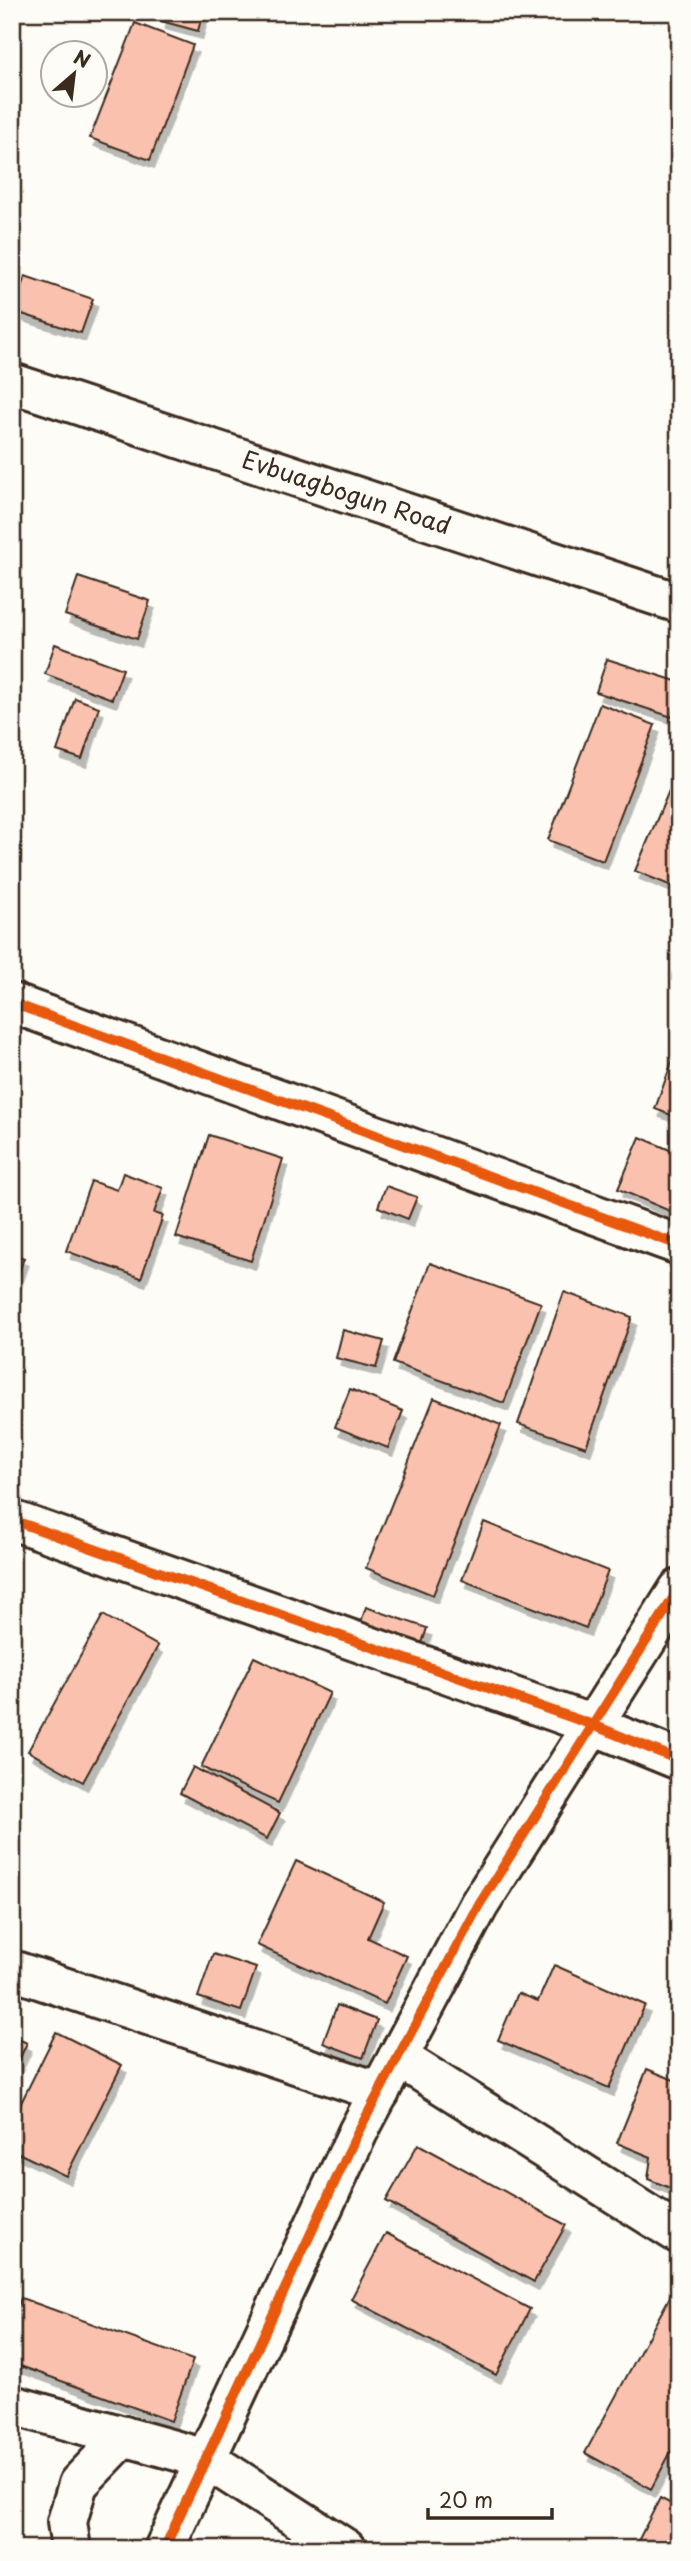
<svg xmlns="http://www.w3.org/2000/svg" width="691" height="2561" font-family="'Playpen Sans',sans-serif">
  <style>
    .building { fill: #fac2ae; stroke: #3b2a1e; stroke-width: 2; filter: url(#shadow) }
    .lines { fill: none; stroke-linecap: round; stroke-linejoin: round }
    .minor-casing { stroke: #3b2a1e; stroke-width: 44 }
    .minor { stroke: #fdfcf7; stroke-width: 38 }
    .cycleway-casing { stroke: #fdfcf7; stroke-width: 15 }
    .cycleway { stroke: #e8590c; stroke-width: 10 }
    .labels { text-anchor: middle; stroke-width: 5; stroke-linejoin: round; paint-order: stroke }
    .street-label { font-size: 24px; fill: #3b2a1e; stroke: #fdfcf7 }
  </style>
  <defs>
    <filter id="shadow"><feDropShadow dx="4.5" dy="8" stdDeviation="0" flood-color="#0004"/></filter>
  </defs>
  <rect width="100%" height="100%" fill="#fdfcf7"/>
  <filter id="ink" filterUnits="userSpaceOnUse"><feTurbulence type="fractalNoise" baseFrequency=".0143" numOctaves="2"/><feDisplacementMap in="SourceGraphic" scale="14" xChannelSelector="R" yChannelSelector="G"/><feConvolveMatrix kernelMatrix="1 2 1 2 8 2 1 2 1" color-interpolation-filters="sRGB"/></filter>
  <g filter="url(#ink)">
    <g class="building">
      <path d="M163,12H203L198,31L161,21Z"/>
      <path d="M135,23L193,45L150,160L90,138Z"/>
      <path d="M25,276L93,299L81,333L13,311Z"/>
      <path d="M78,577L150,601L137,639L65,615Z"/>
      <path d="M55,644L123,669L112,699L45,674Z"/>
      <path d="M607,659L679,682V696L672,717L596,692Z"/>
      <path d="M75,698L99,707L82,759L57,751Z"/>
      <path d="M600,704L655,725L603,861L548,840Z"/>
      <path d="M679,767V889L635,871Z"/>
      <path d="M679,1042V1118L655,1109Z"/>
      <path d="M209,1135L283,1159L251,1261L176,1237Z"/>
      <path d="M640,1137L679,1154V1215L618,1189Z"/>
      <path d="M123,1173L163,1188L154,1213L163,1216L141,1278L66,1251L91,1181L117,1190Z"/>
      <path d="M386,1186L417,1197L408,1219L378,1207Z"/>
      <path d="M12,1254L24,1258L12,1292Z"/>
      <path d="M430,1263L541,1303L504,1403L393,1363Z"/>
      <path d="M564,1292L632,1317L586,1447L518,1424Z"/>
      <path d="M343,1330L384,1341L376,1368L336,1358Z"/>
      <path d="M350,1389L403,1411L388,1448L335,1427Z"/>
      <path d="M434,1398L501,1425L433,1595L366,1568Z"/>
      <path d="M484,1522L608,1571L586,1628L462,1580Z"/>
      <path d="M366,1607L427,1628L419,1652L358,1631Z"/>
      <path d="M103,1615L158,1646L83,1782L28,1751Z"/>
      <path d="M254,1657L330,1693L278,1803L201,1767Z"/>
      <path d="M193,1767L280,1813L267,1839L180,1793Z"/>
      <path d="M296,1861L384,1902L368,1938L407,1956L385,2004L257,1945Z"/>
      <path d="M213,1954L256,1968L241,2011L198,1997Z"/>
      <path d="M554,1965L645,2005L609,2088L498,2040L518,1993L538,2001Z"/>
      <path d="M337,2005L377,2020L363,2058L323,2043Z"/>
      <path d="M56,2032L122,2065L66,2176L12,2150V2121Z"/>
      <path d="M12,2036L27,2043L12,2075Z"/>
      <path d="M647,2069L679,2082V2181L675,2190L648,2179L651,2157L617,2143Z"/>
      <path d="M418,2144L566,2225L534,2282L386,2201Z"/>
      <path d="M386,2233L530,2309L496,2375L351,2299Z"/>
      <path d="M673,2291L679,2294V2437L651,2489L585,2453Z"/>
      <path d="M21,2298L193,2360L171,2421L12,2363V2322Z"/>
      <path d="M660,2498L679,2508V2549H634Z"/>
    </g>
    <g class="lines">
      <g class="minor-casing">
        <g id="minor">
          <path id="s1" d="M12,383L679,603"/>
          <path d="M12,1003L679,1245"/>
          <path d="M12,1520L593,1725L679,1760"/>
          <path d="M12,1970L380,2092"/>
          <path d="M398,2057L679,2234"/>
          <path d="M12,2405L206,2459L346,2549"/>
          <path d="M71,2549L67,2522L78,2484L124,2436"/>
          <path d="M164,2549L358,2132L479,1905L679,1589"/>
        </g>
      </g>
      <use href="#minor" class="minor"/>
      <g class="cycleway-casing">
        <g id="cycleway">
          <path d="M12,1003L679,1245"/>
          <path d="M12,1520L593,1725L679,1760"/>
          <path d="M164,2549L358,2132L479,1905L679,1589"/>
        </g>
      </g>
      <use href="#cycleway" class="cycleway"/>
    </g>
  </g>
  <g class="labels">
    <g class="street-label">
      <text dy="8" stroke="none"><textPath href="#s1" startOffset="352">Evbuagbogun Road</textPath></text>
    </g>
  </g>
  <rect width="691" height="2561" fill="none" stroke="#fdfcf7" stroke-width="42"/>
  <rect x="21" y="21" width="649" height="2519" fill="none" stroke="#3b2a1e" stroke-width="2.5" filter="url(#ink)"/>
  <g transform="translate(74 74) rotate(28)"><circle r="33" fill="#fdfcf7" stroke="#afa8a0" stroke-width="2"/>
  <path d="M0-5L12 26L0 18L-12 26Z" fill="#3b2a1e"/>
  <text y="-10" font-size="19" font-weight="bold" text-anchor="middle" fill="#3b2a1e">N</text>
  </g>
  <path d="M428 2508v10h124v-10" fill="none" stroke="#3b2a1e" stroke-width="3.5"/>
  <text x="439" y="2508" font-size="21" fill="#3b2a1e" stroke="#fdfcf7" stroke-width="5" paint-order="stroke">20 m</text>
</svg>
